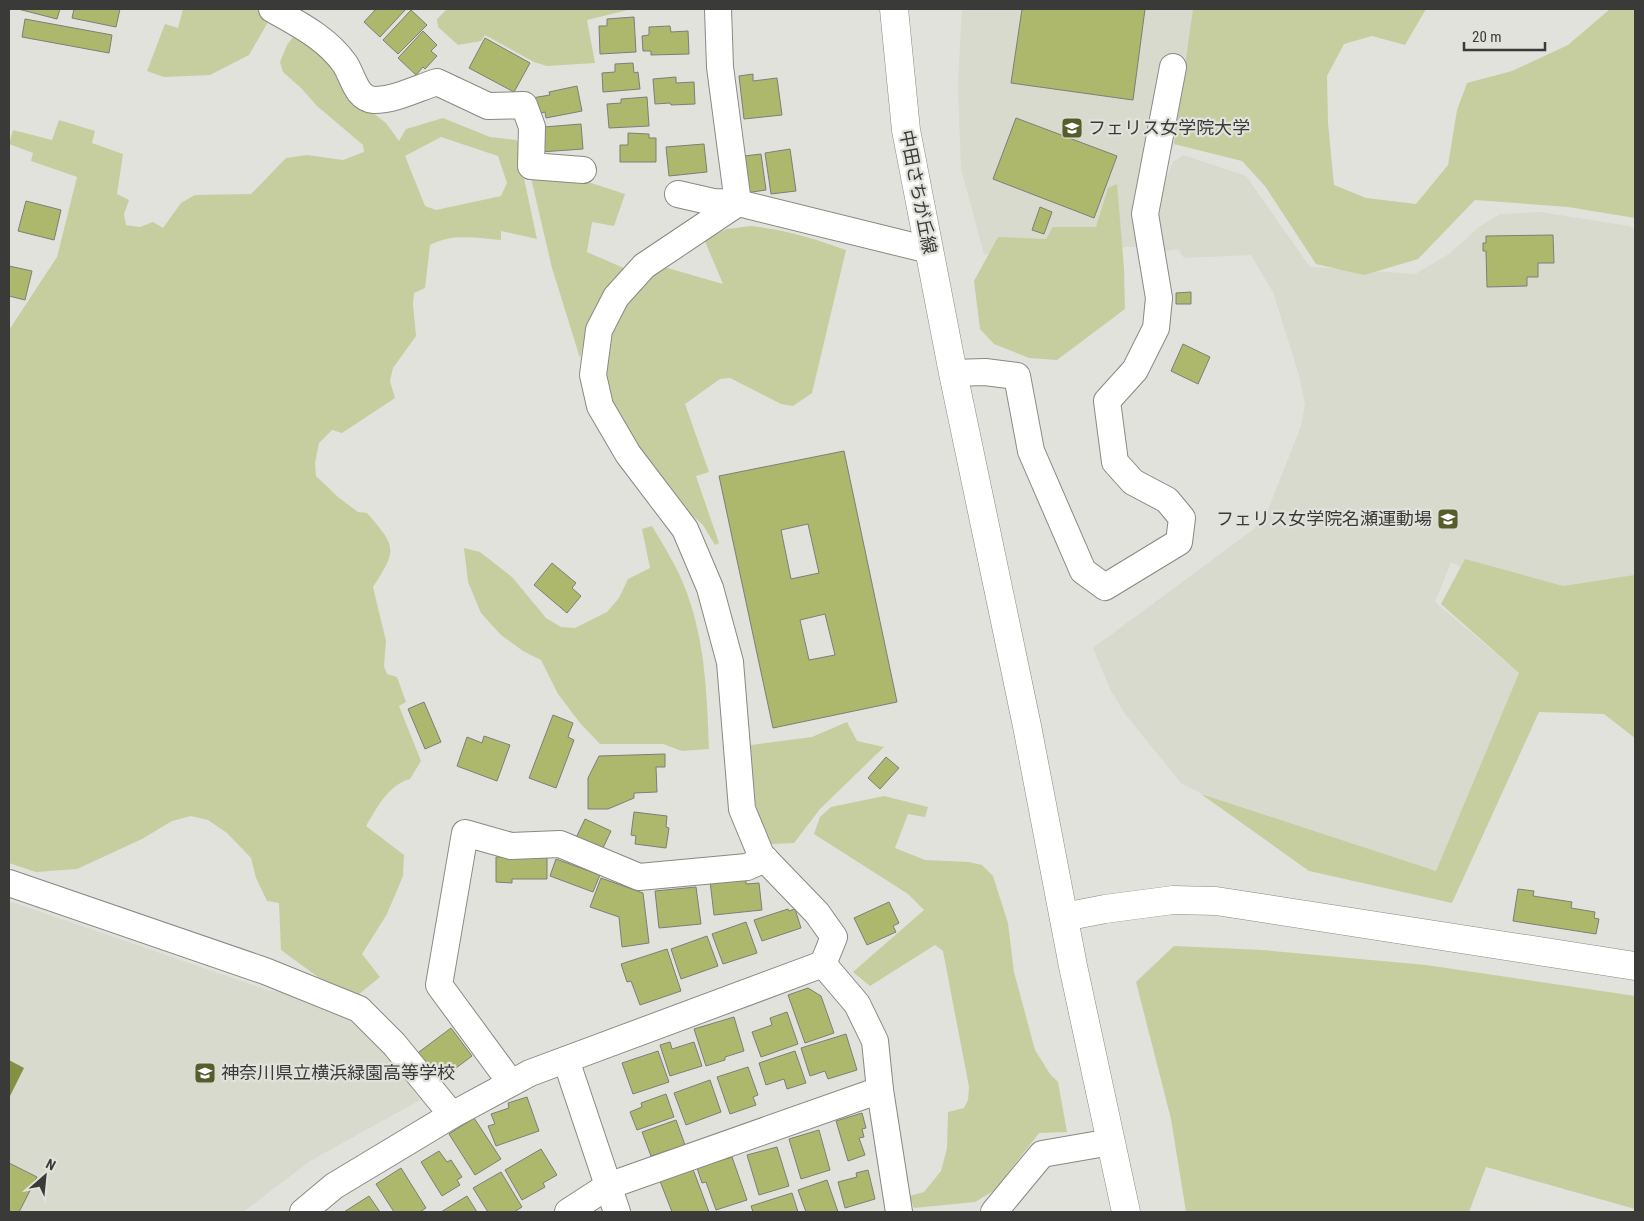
<svg xmlns="http://www.w3.org/2000/svg" width="1644" height="1221" font-family="'Roboto Condensed','Noto Sans JP',sans-serif">
  <style>
    .built { fill: #d7dacc }
    .green { fill: #c6ce9f; fill-rule: evenodd }
    .water { fill: #869045 }
    .building { fill: #adb86c; stroke: #7d7e78; fill-rule: evenodd }
    .lines { fill: none; stroke-linecap: round; stroke-linejoin: round }
    .minor-casing { stroke: #888983; stroke-width: 28 }
    .tertiary-casing { stroke: #888983; stroke-width: 29 }
    .minor { stroke: #fff; stroke-width: 26 }
    .tertiary { stroke: #fff; stroke-width: 28 }
    .labels { text-anchor: middle; stroke-width: 4.5; stroke-linejoin: round; paint-order: stroke }
    .poi-label { font-size: 18px; fill: #3a3a38; stroke: #e1e2dc; text-anchor: start }
    .street-label { font-size: 18px; fill: #3a3a38; stroke: #e1e2dc }
  </style>
  <rect width="100%" height="100%" fill="#e1e2dc"/>
  <g class="built">
    <path d="M962,9H1229L1219,65L1137,212V247H1055L984,254L961,169L958,87Z"/>
    <path d="M1183,155L1246,176L1310,267L1415,274L1449,254L1479,227L1500,214L1540,212L1629,226L1635,230V592L1514,595L1451,562L1435,602L1519,673L1436,871L1269,826L1182,784L1125,714L1110,689L1093,648L1254,529L1268,510L1301,426L1305,404L1299,375L1273,292L1251,255L1184,258L1178,249L1161,252L1154,205L1173,162Z"/>
    <path d="M9,901L268,990L300,994L330,1006L383,1046L420,1100L310,1161L243,1212H9Z"/>
  </g>
  <g class="green">
    <path d="M183,9H259L264,11L268,22L249,55L210,75L164,77L147,71L165,24L178,28Z"/>
    <path d="M447,9H627L628,10L587,20L595,63L547,66L534,62L485,35L481,41L458,45L438,27L437,19Z"/>
    <path d="M1193,9H1426L1405,45L1372,36L1344,44L1327,76L1328,123L1334,185L1366,198L1416,204L1448,165L1457,110L1467,83L1512,71L1568,45L1610,9H1635V218L1568,207L1475,200L1418,259L1364,275L1316,264L1265,186L1242,161L1174,144Z"/>
    <path d="M295,35L332,60L367,108L386,123L399,141L406,129L443,118L490,137L516,140L523,147L522,169L537,239L501,231V240C478,238 451,233 430,245L425,288L414,293L413,304L416,336L393,368L390,381L395,398L342,433L332,430L319,443L315,463L316,476L338,497L358,512L367,513C396,547 398,548 373,587L386,641L384,666L387,674L397,677L406,702L399,706L421,761L410,779C388,785 377,808 366,826L404,855L403,876L387,914L362,954L380,977L358,995L318,977L281,950L279,903L267,901L256,878L251,858L227,833L208,820L191,816L172,821L142,839L77,869L36,872L9,863V330L57,257L77,177L31,161L33,153L9,144L13,130L52,140L59,120L95,131L92,143L123,154L117,194L129,200L124,214L126,225L140,227L153,222L163,228L181,203L195,195L251,194L286,158L307,155L343,160L364,152L363,145L317,106L301,88L283,72L280,62L287,45ZM441,137L498,156L507,183L501,196L436,210L425,206L405,156Z"/>
    <path d="M531,178L591,183L625,194L614,226L592,222L587,252L626,269L601,300L589,320L580,358L552,268Z"/>
    <path d="M1117,184L1124,268L1125,309L1057,360L1029,358L994,344L980,329L974,281L998,237L1046,239L1053,227H1096L1108,188Z"/>
    <path d="M751,226C786,230 813,238 846,250L812,393L793,406L781,404L730,378L720,379L685,404L709,472L696,476L719,543L715,545L703,525L677,502L610,412L603,343L606,328L657,265L723,284L704,239L727,229Z"/>
    <path d="M652,526C663,545 675,563 683,583C705,636 707,692 709,749L682,751L663,744H600L580,723L558,694L541,660L523,651L501,635L481,613L468,582L464,548L480,552L512,577L546,618L561,627L575,628L607,612L619,598L628,579L650,568L642,529Z"/>
    <path d="M1465,559L1563,586L1635,575V738L1604,714L1539,712L1452,903L1309,871L1201,794L1436,871L1519,673L1441,604Z"/>
    <path d="M847,722L857,741L884,747L820,809L794,843L771,844L758,814L750,781L751,745L812,737Z"/>
    <path d="M884,796L928,807L925,817L908,814L895,848L925,860L969,862L982,865L993,876L1008,923L1014,972L1035,1050L1050,1074L1058,1082L1067,1132L1039,1133L995,1190L975,1202L914,1208L909,1196L924,1192L941,1171L947,1148L948,1112L964,1108L968,1100L969,1087L943,951L935,945L870,986L853,972L924,910L908,894L814,834L820,817L831,807Z"/>
    <path d="M1174,946L1263,950L1426,965L1635,996V1209L1486,1167L1469,1212H1186L1171,1119L1136,982Z"/>
  </g>
  <path class="water" d="M9,1060L24,1068L9,1098Z"/>
  <g class="building">
    <path d="M18,9H60L57,19Z"/>
    <path d="M74,9H120L116,27L72,18Z"/>
    <path d="M376,9H406L380,37L364,22Z"/>
    <path d="M1022,9H1145L1133,100L1011,83Z"/>
    <path d="M411,10L427,25L398,54L383,40Z"/>
    <path d="M634,17L636,52L600,54L599,26H607V19Z"/>
    <path d="M25,19L112,35L109,53L22,37Z"/>
    <path d="M670,26L671,32L688,31L689,54L651,55V51H643L642,36L649,35V27Z"/>
    <path d="M423,31L437,45L431,51L437,56L425,69L423,67L416,75L398,58Z"/>
    <path d="M485,38L530,63L514,92L469,68Z"/>
    <path d="M633,63L634,73L638,72L640,89L603,92L602,73L615,72V64Z"/>
    <path d="M753,74V81L777,78L782,115L744,119L739,76Z"/>
    <path d="M676,77V83L694,82L695,104L671,105L670,103L655,104L653,79Z"/>
    <path d="M577,86L582,111L546,118L545,112L535,115L532,98L550,95L549,92Z"/>
    <path d="M647,97L649,126L609,128L607,104L621,103V99Z"/>
    <path d="M1016,118L1117,156L1094,218L993,179Z"/>
    <path d="M581,124L583,149L540,152L544,127Z"/>
    <path d="M628,133L649,134V138H656V162H620V145H628Z"/>
    <path d="M704,144L707,172L669,176L666,147Z"/>
    <path d="M790,149L796,191L771,194L765,153Z"/>
    <path d="M761,154L766,190L746,193L736,157Z"/>
    <path d="M26,201L61,210L54,240L18,231Z"/>
    <path d="M1040,207L1052,212L1044,234L1032,230Z"/>
    <path d="M1553,235L1554,263H1538V277H1527V286L1487,287L1486,251H1483V243H1486V236Z"/>
    <path d="M9,266L32,271L25,300L9,296Z"/>
    <path d="M1191,292V304H1176V293Z"/>
    <path d="M1183,344L1210,357L1198,384L1171,371Z"/>
    <path d="M844,451L897,702L773,728L719,476ZM808,524L819,573L791,579L781,530ZM825,614L835,655L809,660L800,620Z"/>
    <path d="M552,563L576,583L572,588L581,596L567,613L534,585Z"/>
    <path d="M424,702L441,742L425,749L408,709Z"/>
    <path d="M553,715L573,723L568,737L574,740L556,788L529,778Z"/>
    <path d="M484,736L510,745L497,781L457,766L467,737L482,743Z"/>
    <path d="M665,754V767H656L657,792L634,793V798L608,809H588V778L599,756Z"/>
    <path d="M886,757L899,768L880,789L868,778Z"/>
    <path d="M634,812L667,816L666,827L669,828L666,848L635,844L636,836L631,835Z"/>
    <path d="M585,819L611,831L601,852L575,840Z"/>
    <path d="M547,856V879H512V883L496,882V857Z"/>
    <path d="M556,859L600,875L593,892L550,876Z"/>
    <path d="M746,877V884L759,883L762,910L714,915L710,881Z"/>
    <path d="M601,878L643,893L649,943L622,947L619,917L590,907Z"/>
    <path d="M696,887L701,924L659,928L655,891Z"/>
    <path d="M1518,889L1534,891L1533,896L1572,902L1571,908L1595,912L1594,918L1599,919L1596,934L1513,921Z"/>
    <path d="M889,902L899,923L893,926L896,932L867,945L854,918Z"/>
    <path d="M788,909L789,911L795,909L801,928L762,941L754,920Z"/>
    <path d="M746,922L757,953L723,964L712,934Z"/>
    <path d="M707,936L718,966L681,979L671,949Z"/>
    <path d="M667,949L681,991L640,1005L631,981L627,982L621,964Z"/>
    <path d="M808,988L821,996L834,1033L805,1043L788,995Z"/>
    <path d="M787,1012L798,1044L761,1057L752,1032L772,1025L770,1018Z"/>
    <path d="M734,1017L744,1051L725,1057V1060L706,1066L694,1029Z"/>
    <path d="M451,1028L472,1056L436,1083L415,1055Z"/>
    <path d="M846,1034L857,1070L828,1079L825,1071L810,1076L801,1048Z"/>
    <path d="M670,1042L672,1049L694,1042L702,1066L670,1076L660,1045Z"/>
    <path d="M658,1051L669,1082L633,1094L622,1063Z"/>
    <path d="M795,1051L806,1083L787,1089L784,1079L766,1085L759,1063Z"/>
    <path d="M748,1067L758,1095L753,1097L756,1105L730,1114L717,1077Z"/>
    <path d="M710,1080L721,1112L686,1125L674,1093Z"/>
    <path d="M666,1094L674,1117L637,1130L630,1112L642,1107L641,1103Z"/>
    <path d="M527,1097L539,1131L496,1146L488,1126L495,1124L491,1114L509,1108L508,1103Z"/>
    <path d="M862,1113L866,1128L862,1129L864,1137L859,1138L865,1155L848,1161L836,1121Z"/>
    <path d="M474,1118L501,1159L475,1175L449,1134Z"/>
    <path d="M676,1120L685,1145L651,1156L642,1132Z"/>
    <path d="M819,1130L830,1170L801,1179L789,1139Z"/>
    <path d="M777,1147L789,1186L759,1195L747,1155Z"/>
    <path d="M541,1149L557,1175L543,1183L545,1187L522,1200L505,1170Z"/>
    <path d="M439,1151L447,1162L451,1160L462,1177L457,1180L460,1185L442,1196L421,1162Z"/>
    <path d="M732,1157L747,1200L716,1210L706,1182L702,1183L697,1168Z"/>
    <path d="M9,1163L37,1177L19,1212H9Z"/>
    <path d="M691,1164L709,1212H672L658,1176Z"/>
    <path d="M401,1168L426,1208L420,1212H394L376,1184Z"/>
    <path d="M868,1170L875,1199L845,1208L838,1182L857,1177L856,1173Z"/>
    <path d="M501,1172L522,1207L514,1212H488L473,1188Z"/>
    <path d="M827,1180L838,1212H806L798,1190Z"/>
    <path d="M792,1193L798,1212H753L751,1206Z"/>
    <path d="M369,1196L380,1212H344Z"/>
    <path d="M467,1196L477,1212H441Z"/>
  </g>
  <g class="lines">
    <g class="minor-casing">
      <g id="minor">
        <path d="M272,9C298,24 327,38 345,64C353,76 356,99 374,100C395,100 418,88 437,82L488,106L524,105L532,127L531,166L583,170"/>
        <path d="M718,9L720,67L738,203"/>
        <path d="M678,194L713,202L738,203L929,250"/>
        <path d="M738,203L644,266L616,297L599,330L593,375L600,406L628,454L685,529L710,588L730,662L742,809L761,855L817,913L834,937L823,964L857,1004L875,1041L880,1090L899,1212"/>
        <path d="M953,373L985,372L1017,376L1031,451L1083,571L1105,587L1179,542L1182,518L1167,500L1133,482L1115,462L1107,401L1135,370L1156,328L1159,298L1145,214L1173,67"/>
        <path d="M9,883L265,971L359,1009L394,1044L452,1115"/>
        <path d="M566,1060L617,1212"/>
        <path d="M511,1083L439,985L465,833L511,846L560,844L639,877L747,867L765,859"/>
        <path d="M303,1212L334,1186L452,1115L530,1073L823,964"/>
        <path d="M568,1212L608,1186L880,1090"/>
        <path d="M994,1212L1042,1154L1111,1142"/>
      </g>
    </g>
    <g class="tertiary-casing">
      <g id="tertiary">
        <path d="M894,9L906,130L953,373L1027,726L1073,966L1126,1212"/>
        <path d="M1064,917L1105,909L1173,900L1216,901L1635,966"/>
      </g>
    </g>
    <use href="#minor" class="minor"/>
    <use href="#tertiary" class="tertiary"/>
  </g>
  <defs>
    <g id="university-square" transform="scale(1.125)"><rect x="-9" y="-9" width="18" height="18" rx="4" fill="#565d2b" stroke="#e1e2dc"/><path d="M0-5L7-2L0 1L-7-2ZM-4 1L0 2.5L4 1V4Q0 6-4 4Z" fill="#fff"/></g>
    <g id="school-square" transform="scale(1.125)"><rect x="-9" y="-9" width="18" height="18" rx="4" fill="#565d2b" stroke="#e1e2dc"/><path d="M0-5L7-2L0 1L-7-2ZM-4 1L0 2.5L4 1V4Q0 6-4 4Z" fill="#fff"/></g>
  </defs>
  <g fill-rule="evenodd">
    <use href="#university-square" x="1072" y="128"/>
    <use href="#university-square" x="1448" y="519"/>
    <use href="#school-square" x="205" y="1073"/>
  </g>
  <g class="labels">
    <g class="poi-label">
      <text x="1088" y="134">フェリス女学院大学</text>
      <text x="1432" y="525" text-anchor="end">フェリス女学院名瀬運動場</text>
      <text x="221" y="1079">神奈川県立横浜緑園高等学校</text>
    </g>
    <g class="street-label">
      <text transform="translate(918 192) rotate(79)" y="6">中田さちが丘線</text>
    </g>
  </g>
  <rect width="1644" height="1221" fill="none" stroke="#3a3a38" stroke-width="20"/>
  <g transform="translate(45 1176) rotate(27)" stroke="#e1e2dc" stroke-width="4" paint-order="stroke">
  <path d="M0-4L9 19L0 12L-9 19Z" fill="#3a3a38"/>
  <text y="-8" font-size="14" font-weight="bold" text-anchor="middle" fill="#3a3a38">N</text>
  </g>
  <path d="M1464 42v8h81v-8" fill="none" stroke="#3a3a38" stroke-width="2.5"/>
  <text x="1472" y="42" font-size="15" fill="#3a3a38" stroke="#e1e2dc" stroke-width="4" paint-order="stroke">20 m</text>
</svg>
